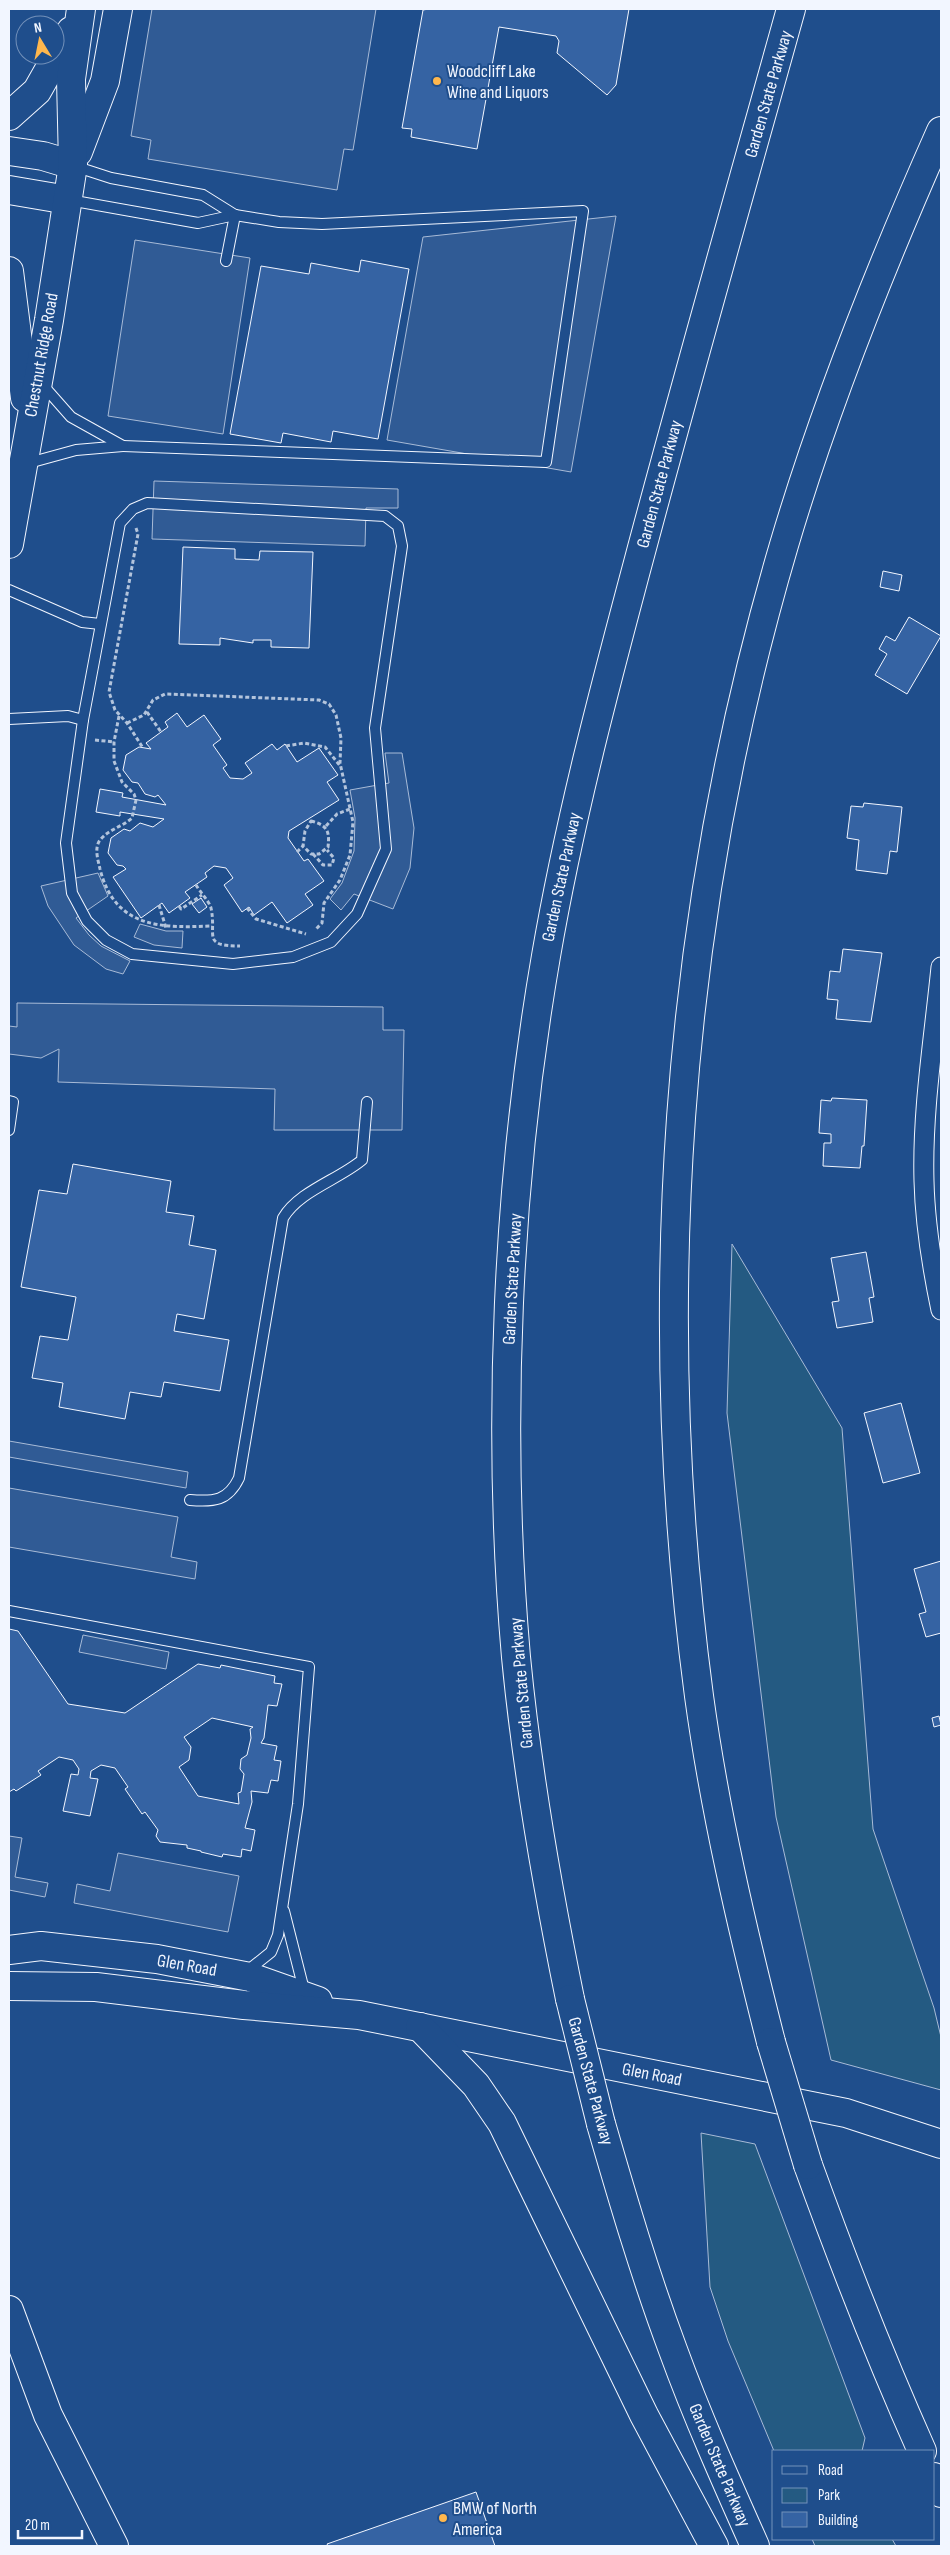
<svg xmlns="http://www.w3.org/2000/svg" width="950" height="2555" font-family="'Sofia Sans Condensed',sans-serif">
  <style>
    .green { fill: #245a82; stroke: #a8bbd7 }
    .parking { fill: #305b95; stroke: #a8bbd7 }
    .building { fill: #3563a3; stroke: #f2f6ff; fill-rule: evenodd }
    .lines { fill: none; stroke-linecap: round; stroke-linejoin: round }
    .lane-casing { stroke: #f2f6ff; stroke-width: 12 }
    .street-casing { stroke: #f2f6ff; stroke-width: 21 }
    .secondary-casing { stroke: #f2f6ff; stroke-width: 30 }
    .highway-casing { stroke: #f2f6ff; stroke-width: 30 }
    .path { stroke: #b3c4dc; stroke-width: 3; stroke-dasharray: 4 2.5; stroke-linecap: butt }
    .lane { stroke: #1f4e8c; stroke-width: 10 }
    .street { stroke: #1f4e8c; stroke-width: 19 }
    .secondary { stroke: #1f4e8c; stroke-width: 28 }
    .highway { stroke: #1f4e8c; stroke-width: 28 }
    .highway-bridge-casing { stroke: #f2f6ff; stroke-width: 30; stroke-linecap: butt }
    .highway-bridge { stroke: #1f4e8c; stroke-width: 28 }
    .poi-dot { fill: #ffb74d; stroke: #1f4e8c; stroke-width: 2 }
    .labels { text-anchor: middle; stroke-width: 4; stroke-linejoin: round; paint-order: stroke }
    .poi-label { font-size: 18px; fill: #f2f6ff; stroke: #1f4e8c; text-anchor: start }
    .street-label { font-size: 18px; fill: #f2f6ff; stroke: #1f4e8c }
  </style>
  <rect width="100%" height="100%" fill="#1f4e8c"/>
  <g class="green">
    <path d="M732,1244L842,1428L873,1829L934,2008L941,2037V2090L831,2060L776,1817L727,1413Z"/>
    <path d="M701,2133L755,2144L865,2438L862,2451H774L728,2341L710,2287Z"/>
    <path d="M812,2539H892L896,2546H815Z"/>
  </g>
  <g class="parking">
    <path d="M152,9H376L353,150L344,149L337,190L148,159L151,140L131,136Z"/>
    <path d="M616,216L571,472L387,440L423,237Z"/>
    <path d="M135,240L250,258L223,434L108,416Z"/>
    <path d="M154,481L398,489V508H366L365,546L152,539Z"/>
    <path d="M385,753H402L414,828L410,868L393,909L354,894L341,910L330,899L342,883L354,851L355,818L350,790L389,783Z"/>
    <path d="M98,873L108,896L76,918L89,935L101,946L130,961L123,974L106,969L74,945L48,906L41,886Z"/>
    <path d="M140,924L166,931H183L182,948L154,945L134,937Z"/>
    <path d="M17,1003L383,1007V1030H404L402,1130H274L275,1089L58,1082L59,1049L41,1058L9,1054V1026L17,1027Z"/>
    <path d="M9,1441L188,1472L186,1488L9,1457Z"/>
    <path d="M9,1488L178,1517L171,1557L197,1562L195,1579L9,1547Z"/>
    <path d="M83,1635L169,1652L166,1669L79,1652Z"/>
    <path d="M9,1836L22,1838L15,1877L48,1883L45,1897L9,1890Z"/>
    <path d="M118,1853L239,1876L228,1932L74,1903L77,1884L110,1891Z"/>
  </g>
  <g class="building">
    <path d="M429,9H629L616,85L607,95L557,53L559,41L556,36L499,27L477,149L411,137L412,129L402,128L423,10Z"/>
    <path d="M361,260L409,269L378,439L333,431L331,442L283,433L281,443L230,434L261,266L309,274L311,263L359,272Z"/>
    <path d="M183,547L235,549V559L259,560L260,551L313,552L309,648L271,647V640H253V643L220,638V645L179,644Z"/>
    <path d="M883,571L902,575L899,591L880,587Z"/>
    <path d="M909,617L941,636L907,694L875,675L887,654L879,649L886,636L895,641Z"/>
    <path d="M177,713L187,727L204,715L221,739L213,745L227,765L223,768L230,778L243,779L252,773L245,763L272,744L277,750L285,744L297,762L319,748L338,775L327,782L339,800L289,831L288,838L304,861L308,859L324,881L305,894L313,905L287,923L272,902L254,915L249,907L242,912L224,885L233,878L226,868L214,866L205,873L207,877L185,892L190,898L169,913L162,903L141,918L113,877L126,869L123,866L117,865L108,853L111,838L124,829L130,831L140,823L153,827L164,819L120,812V816L96,812L100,789L123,793L122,797L166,805L158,795L155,797L145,794L138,783L132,782L123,770L126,755L139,747L151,749L146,743L168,727L165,722Z"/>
    <path d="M864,803L902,807L897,852L890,851L887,874L856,870L859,840L847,838L851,806L863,807Z"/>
    <path d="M201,898L207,907L199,913L192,904Z"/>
    <path d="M843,949L882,953L871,1022L836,1019L838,1000L827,999L830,971L840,972Z"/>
    <path d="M832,1098L867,1100L864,1146H862L860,1168L823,1166L824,1143H831V1134L819,1133L821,1100L831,1101Z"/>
    <path d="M73,1164L171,1181L166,1212L194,1216L189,1245L216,1250L204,1319L177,1314L174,1331L229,1340L220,1391L164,1382L161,1397L130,1392L125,1419L59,1407L63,1383L32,1378L40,1336L68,1340L76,1297L21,1287L39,1190L67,1194Z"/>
    <path d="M866,1252L874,1297L869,1298L873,1322L837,1328L832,1302L839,1301L831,1258Z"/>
    <path d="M901,1403L920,1473L883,1483L864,1413Z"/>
    <path d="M941,1561V1633L926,1637L919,1614L926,1612L914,1569Z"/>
    <path d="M9,1629L18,1631L68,1704L125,1713L198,1664L220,1668L221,1665L275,1676L274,1683L282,1684L277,1706L268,1705L264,1738L261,1743L277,1746L274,1760L281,1761L278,1781L271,1780L268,1793L251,1791L252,1802L245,1828L255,1830L251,1851L242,1849L241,1857L223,1854L222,1857L201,1852V1851L187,1848V1845L160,1842L156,1836L158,1830L145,1812L142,1814L125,1789L128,1787L115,1768L101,1765L91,1771L90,1778L98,1779L90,1816L63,1811L71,1774L78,1775L79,1769L73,1760L59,1757L38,1771L41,1775L16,1791L14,1789L9,1792ZM212,1718L253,1727L250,1729L251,1738L247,1755L241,1759L240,1769L244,1774L241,1792L238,1793L239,1804L198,1796L179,1767L189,1760L191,1747L184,1737Z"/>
    <path d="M939,1716L941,1725L934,1727L932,1718Z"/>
    <path d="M476,2492L495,2546H328L327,2544Z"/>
  </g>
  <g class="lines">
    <g class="lane-casing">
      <g id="lane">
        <path d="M74,166L111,178L203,195L235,215L279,222L322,224L583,211L546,462L123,446"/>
        <path d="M69,200L198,223L235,215"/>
        <path d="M226,261L235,215"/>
        <path d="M25,464L76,450L123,446L71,417L41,383"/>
        <path d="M147,503L385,516L398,526L402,546L375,728L386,849L357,914L331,942L293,957L233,964L132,954L106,940L87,921L72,893L66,843L83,720L120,523L133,509Z"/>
        <path d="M9,590L82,622L100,624"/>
        <path d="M9,719L68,716L83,720"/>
        <path d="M9,1101L13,1102L9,1130"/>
        <path d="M190,1500C214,1502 228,1501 239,1478L283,1218C299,1191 338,1180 362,1160L367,1102"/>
        <path d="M9,1611L309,1667L298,1804L278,1935L271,1952L246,1972"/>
        <path d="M284,1911L305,1994"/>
      </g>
    </g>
    <g class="street-casing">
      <path id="street" d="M941,967C934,1038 922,1110 924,1181C925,1224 932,1267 941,1310"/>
    </g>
    <g class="secondary-casing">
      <g id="secondary">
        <path d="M9,116L37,91L71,31"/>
        <path d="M9,151L43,156L73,165"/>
        <path d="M78,152L105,81L118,9"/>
        <path d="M9,190L68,200"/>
        <path d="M9,271L25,398"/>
        <path d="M9,544L49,320L73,165L71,79L81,9"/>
        <path d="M9,1950L41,1946L157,1959L250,1977L318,2001"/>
        <path d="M9,1986L96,1987L244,2005L359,2015L846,2113L941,2144"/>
        <path d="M9,2310L48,2415L114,2546"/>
      </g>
    </g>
    <g class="highway-casing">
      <g id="highway">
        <path d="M570,1999C547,1886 527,1772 516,1657C496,1428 507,1182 546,956C569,822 604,690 639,559C688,375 740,192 791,9"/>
        <path d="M420,2027L476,2085L502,2123L644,2415L714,2546"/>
        <path d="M771,2042C742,1928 715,1813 699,1696C648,1311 674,918 784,545C826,403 881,266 941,131"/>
        <path d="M601,2124C623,2200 645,2275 673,2350C697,2416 726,2481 755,2546"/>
        <path d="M808,2165C843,2262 880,2357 922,2451"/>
        <path d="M934,2477L941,2493"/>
      </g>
    </g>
    <g class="path">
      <path d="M136,528L138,534L109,692L115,710L127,723L143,748"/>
      <path d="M147,712L161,732"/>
      <path d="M119,716L114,742V761L122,782L134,794L136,800L132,818C122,827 109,829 100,840C94,848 98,860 100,869C115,929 162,928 212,926"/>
      <path d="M127,723L144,715L153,700L165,694L319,700L329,704L336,715L341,738L340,763L353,822L350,855L340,880L324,903L322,923L316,929"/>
      <path d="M95,740L114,742"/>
      <path d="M286,746L304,743L325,747L341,767"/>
      <path d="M311,821C327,825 330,831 328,847L319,854H311L303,846L305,831Z"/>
      <path d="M326,826L337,814L350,809"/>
      <path d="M297,852L303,846"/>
      <path d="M313,854L323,865H332L334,858L327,850"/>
      <path d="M196,885C200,892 209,901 211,908C217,936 201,946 240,946"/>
      <path d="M159,905L166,928"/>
      <path d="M179,906L181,909L202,895"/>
      <path d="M247,908L256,919L306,934"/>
    </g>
    <use href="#lane" class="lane"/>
    <use href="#street" class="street"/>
    <use href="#secondary" class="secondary"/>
    <use href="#highway" class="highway"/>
    <g class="highway-bridge-casing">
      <g id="highway-bridge">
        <path d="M570,1999L601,2124"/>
        <path d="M771,2042L808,2165"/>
      </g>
    </g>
    <use href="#highway-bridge" class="highway-bridge"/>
  </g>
  <g class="poi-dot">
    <circle cx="437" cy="81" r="5"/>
    <circle cx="443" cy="2518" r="5"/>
  </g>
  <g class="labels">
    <g class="poi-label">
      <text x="447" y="77">Woodcliff Lake<tspan x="447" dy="21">Wine and Liquors</tspan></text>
      <text x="453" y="2514">BMW of North<tspan x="453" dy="21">America</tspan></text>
    </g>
    <g class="street-label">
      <text transform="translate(768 94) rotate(-74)" y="6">Garden State Parkway</text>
      <text transform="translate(41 355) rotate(-80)" y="6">Chestnut Ridge Road</text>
      <text transform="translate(659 484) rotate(-75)" y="6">Garden State Parkway</text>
      <text transform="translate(561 877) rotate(-78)" y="6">Garden State Parkway</text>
      <text transform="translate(512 1279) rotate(-87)" y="6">Garden State Parkway</text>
      <text transform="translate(521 1683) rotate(-95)" y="6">Garden State Parkway</text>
      <text transform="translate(187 1965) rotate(10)" y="6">Glen Road</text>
      <text transform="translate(652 2074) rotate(11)" y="6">Glen Road</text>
      <text transform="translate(591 2081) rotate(75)" y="6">Garden State Parkway</text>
      <text transform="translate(720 2465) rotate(67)" y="6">Garden State Parkway</text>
    </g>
  </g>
  <rect width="950" height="2555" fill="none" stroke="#f2f6ff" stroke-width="20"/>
  <rect x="772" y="2450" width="162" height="90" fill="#1f4e8c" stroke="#7391ba"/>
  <rect x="782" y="2466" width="25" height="8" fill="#1f4e8c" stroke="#7391ba"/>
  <text x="818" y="2475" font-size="15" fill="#f2f6ff">Road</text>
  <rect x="782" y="2488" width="25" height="15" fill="#245a82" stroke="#7391ba"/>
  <text x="818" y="2500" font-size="15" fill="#f2f6ff">Park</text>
  <rect x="782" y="2512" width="25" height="15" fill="#3563a3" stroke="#7391ba"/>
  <text x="818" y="2525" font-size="15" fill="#f2f6ff">Building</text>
  <g transform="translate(40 40) rotate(350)"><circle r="24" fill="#1f4e8c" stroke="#7391ba"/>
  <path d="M0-4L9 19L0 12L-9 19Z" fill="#ffb74d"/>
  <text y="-8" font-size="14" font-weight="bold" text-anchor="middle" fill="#f2f6ff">N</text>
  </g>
  <path d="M18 2530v8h64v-8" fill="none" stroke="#f2f6ff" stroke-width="2.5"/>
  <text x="25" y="2530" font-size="15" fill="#f2f6ff" stroke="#1f4e8c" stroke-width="4" paint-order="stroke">20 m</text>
</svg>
